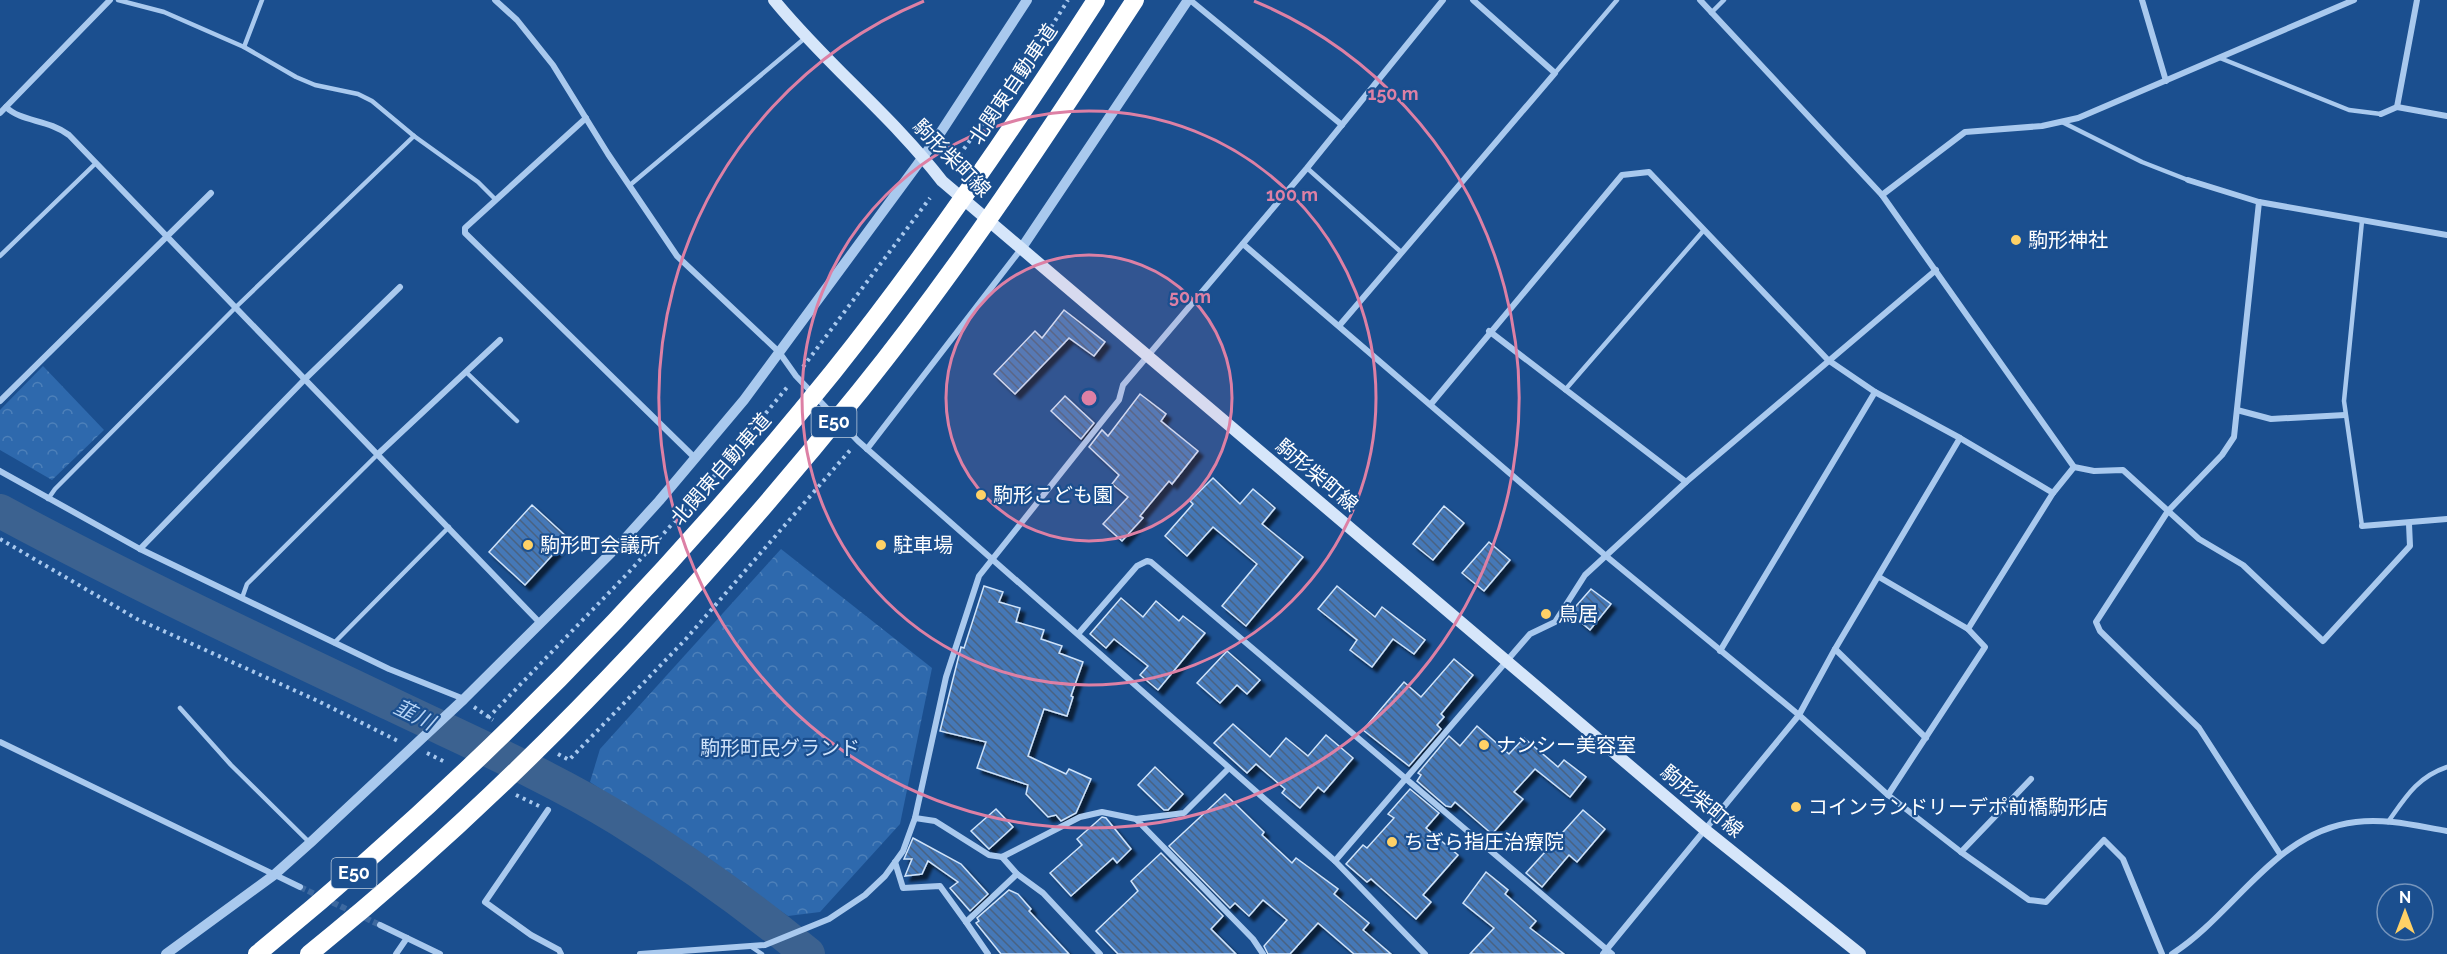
<svg xmlns="http://www.w3.org/2000/svg" width="2447" height="954" font-family="Raleway,'Noto Sans JP',sans-serif">
  <style>
    .park { fill: url(#park-crowns) }
    .lines { fill: none; stroke-linecap: round; stroke-linejoin: round }
    .river { stroke: #3c6290; stroke-width: 34 }
    .building { fill: url(#building-back-hatch); stroke: #cfe3fa; stroke-width: 1.5; filter: url(#shadow) }
    .minor-tunnel { stroke: #3d69a0; stroke-width: 6; stroke-dasharray: 6 3; stroke-linecap: butt }
    .path { stroke: #a9c9ee; stroke-width: 4; stroke-dasharray: 3 4.5; stroke-linecap: butt }
    .service { stroke: #a9c9ee; stroke-width: 4.5 }
    .minor { stroke: #a9c9ee; stroke-width: 6 }
    .tertiary { stroke: #a9c9ee; stroke-width: 10 }
    .secondary { stroke: #d6e6fa; stroke-width: 12 }
    .motorway { stroke: #fff; stroke-width: 18 }
    .ring { fill: none; stroke: #dd80a5; stroke-width: 3 }
    .poi-dot { fill: #ffd166; stroke: #1b4f8f; stroke-width: 2 }
    .labels { text-anchor: middle; stroke-width: 4.5; stroke-linejoin: round; paint-order: stroke }
    .shield { fill: #1b4f8f; stroke: #bbcadd; stroke-width: 1.5 }
    .shield-label { font-size: 18px; font-weight: bold; fill: #fff }
    .street-label { font-size: 20px; fill: #fff; stroke: #1b4f8f }
    .poi-label { font-size: 20px; fill: #fff; stroke: #1b4f8f; text-anchor: start }
    .park-label { font-size: 20px; fill: #cfe3fa; stroke: #1b4f8f }
    .water-label { font-size: 21px; font-style: italic; fill: #b5d3f5; stroke: #1b4f8f }
    .centre { fill: #dd80a5; stroke: #1b4f8f; stroke-width: 3 }
    .ring-label { font-size: 18px; text-anchor: middle; font-weight: bold; fill: #dd80a5; stroke: #1b4f8f; stroke-width: 4.5; stroke-linejoin: round; paint-order: stroke }
  </style>
  <defs>
    <pattern id="park-crowns" width="20" height="18" patternUnits="userSpaceOnUse" patternTransform="scale(1.5)"><rect width="20" height="18" fill="#2e69ad"/><path d="M2 6a3 3 0 1 1 6 0M12 15a3 3 0 1 1 6 0" fill="none" stroke="#4d80b9"/></pattern>
    <pattern id="building-back-hatch" width="6" height="6" patternUnits="userSpaceOnUse" patternTransform="scale(1.5)"><rect width="6" height="6" fill="#4478b7"/><path d="M-1 5l2 2M0 0l6 6M5-1l2 2" fill="none" stroke="#486282"/></pattern>
    <filter id="shadow"><feDropShadow dx="5" dy="5" stdDeviation="1.5" flood-color="#0009"/></filter>
  </defs>
  <rect width="100%" height="100%" fill="#1b4f8f"/>
  <g class="park">
    <path d="M43,366L104,430L52,480L0,450V410Z"/>
    <path d="M781,549L932,668L900,824L820,912L788,916L590,782L600,749Z"/>
  </g>
  <g class="lines">
    <path class="river" d="M0,511C128,580 260,642 391,704C468,741 547,775 619,819C685,860 748,905 808,954"/>
  </g>
  <g class="building">
    <path d="M1064,310L1105,342L1094,356L1069,338L1015,394L994,374L1035,331L1042,338Z"/>
    <path d="M1140,394L1166,414L1161,421L1198,451L1172,484L1169,481L1140,516L1143,518L1122,541L1103,524L1128,497L1112,484L1119,475L1089,447L1102,430L1108,436Z"/>
    <path d="M1065,396L1094,423L1081,439L1051,411Z"/>
    <path d="M1213,478L1240,504L1253,489L1275,508L1262,524L1303,557L1246,626L1222,606L1257,564L1213,527L1187,556L1165,536L1193,504L1190,501Z"/>
    <path d="M532,505L568,538L525,585L489,552Z"/>
    <path d="M1444,506L1464,523L1433,560L1413,544Z"/>
    <path d="M1489,542L1510,560L1484,591L1462,573Z"/>
    <path d="M984,586L1003,592L999,602L1020,608L1016,622L1044,630L1041,639L1062,646L1059,653L1083,662L1071,696L1073,697L1067,716L1044,709L1028,756L1066,774L1069,769L1091,779L1076,813L1061,821L1056,815L1048,817L1026,794L1028,785L977,768L986,742L940,731L961,647L964,648Z"/>
    <path d="M1337,586L1375,617L1382,607L1425,640L1414,654L1393,639L1372,667L1350,650L1357,640L1318,609Z"/>
    <path d="M1591,589L1611,604L1590,630L1570,613Z"/>
    <path d="M1121,598L1143,617L1156,601L1179,621L1183,616L1205,633L1158,690L1140,675L1148,666L1114,639L1106,648L1090,634Z"/>
    <path d="M1227,651L1260,680L1247,694L1237,685L1220,703L1197,683Z"/>
    <path d="M1454,659L1473,675L1441,714L1444,717L1437,725L1441,729L1409,766L1363,730L1404,682L1421,697Z"/>
    <path d="M1233,724L1270,757L1286,738L1308,756L1326,735L1353,758L1324,792L1318,787L1300,808L1282,793L1285,789L1256,764L1247,773L1214,743Z"/>
    <path d="M1477,726L1509,754L1524,738L1558,767L1564,760L1586,777L1570,797L1535,769L1514,792L1523,799L1492,834L1455,802L1451,807L1446,806L1417,781L1421,775L1418,773L1449,736L1460,746Z"/>
    <path d="M1155,767L1183,794L1168,810H1164L1138,785Z"/>
    <path d="M1410,789L1439,813L1426,828L1458,855L1423,895L1431,902L1416,919L1371,879L1367,882L1346,864L1363,845L1367,848L1394,818L1388,814Z"/>
    <path d="M1225,794L1264,832L1262,835L1292,863L1296,858L1338,889L1334,894L1369,923L1363,930L1391,954H1354L1318,923L1290,954H1268L1264,946L1287,920L1263,900L1249,916L1235,903L1230,908L1169,846Z"/>
    <path d="M996,809L1013,827L989,849L971,831Z"/>
    <path d="M1583,810L1605,829L1577,862L1569,855L1542,887L1526,873Z"/>
    <path d="M1102,817L1106,818L1131,849L1117,863L1113,858L1071,896L1050,873L1082,845L1077,839Z"/>
    <path d="M913,838L961,864L988,894L970,911L950,888L958,882L928,861L922,874L905,876L912,859H904Z"/>
    <path d="M1161,853L1223,916L1211,929L1236,954H1118L1096,931L1138,891L1131,881Z"/>
    <path d="M1486,872L1508,890L1505,894L1536,921L1530,928L1564,954H1470L1494,928L1463,903Z"/>
    <path d="M1009,890L1018,894L1031,909L1029,911L1069,954H1001L976,923L979,921L977,918Z"/>
  </g>
  <g class="lines">
    <path class="minor-tunnel" d="M300,887L380,925"/>
    <g class="path">
      <path d="M955,161L1040,45L1068,0"/>
      <path d="M803,367L930,198"/>
      <path d="M0,539L137,619L318,701L400,742"/>
      <path d="M474,707L493,720"/>
      <path d="M488,718L629,572L700,493L789,385"/>
      <path d="M427,753L447,763"/>
      <path d="M558,754L569,760L685,640L852,448"/>
      <path d="M516,795L539,806"/>
    </g>
    <g class="service">
      <path d="M118,0L164,12L244,47L296,77L315,85L358,94L372,101L414,136L478,182L496,200"/>
      <path d="M1711,13L1724,0"/>
      <path d="M244,47L262,0"/>
      <path d="M2220,58L2349,110L2381,114"/>
      <path d="M1555,73L1617,0"/>
      <path d="M2062,122L2142,162L2188,180"/>
      <path d="M1307,168L1401,252"/>
      <path d="M630,185L805,38"/>
      <path d="M0,256L96,163"/>
      <path d="M466,372L517,421"/>
      <path d="M1565,390L1704,230"/>
      <path d="M48,499L55,489L236,307L414,136"/>
      <path d="M2362,526L2344,401L2362,221"/>
      <path d="M242,598L247,584L378,454"/>
      <path d="M334,643L449,527"/>
      <path d="M180,708L231,765L310,843"/>
      <path d="M2388,822C2405,798 2417,777 2447,767"/>
      <path d="M753,948L762,954"/>
    </g>
    <g class="minor">
      <path d="M495,0L517,20L553,65L608,154L677,256L779,352L796,376L858,441L1335,861L1425,954"/>
      <path d="M1190,0L1342,125"/>
      <path d="M1700,0L1882,195L2074,467L2094,471L2123,470L2199,539L2243,565L2323,641L2410,546L2409,524"/>
      <path d="M2142,0L2166,81"/>
      <path d="M6,107C21,122 48,119 69,135L541,624"/>
      <path d="M2397,107L2417,0"/>
      <path d="M0,113L110,0"/>
      <path d="M2381,114L2397,107L2447,116"/>
      <path d="M586,118L465,228V233L695,458"/>
      <path d="M2188,180L2259,202L2447,235"/>
      <path d="M1882,195L1965,132L2042,126L2078,118L2354,0"/>
      <path d="M2259,202L2234,437L2222,455L2168,511L2096,622L2100,631L2199,728L2280,854"/>
      <path d="M1243,244L1606,556L1799,715L1888,795L1985,647L1968,629L1879,577"/>
      <path d="M1339,326L1555,73L1473,0"/>
      <path d="M1489,331L1686,482"/>
      <path d="M0,401L211,193"/>
      <path d="M1431,404L1622,175L1649,172L1828,360L1875,392L1960,438L2053,493"/>
      <path d="M2237,410L2271,419L2345,415"/>
      <path d="M867,449L1021,249"/>
      <path d="M378,454L500,340"/>
      <path d="M0,471L140,549L389,669L464,699"/>
      <path d="M2362,526L2447,519"/>
      <path d="M140,549L305,379L400,287"/>
      <path d="M1968,629L2053,493L2074,467"/>
      <path d="M1078,634L1137,566L1147,561L1151,562L1612,954"/>
      <path d="M1835,649L1926,738"/>
      <path d="M1720,651L1875,392"/>
      <path d="M0,742L300,887"/>
      <path d="M1229,768L1184,813L1136,819L1253,939L1263,954"/>
      <path d="M1888,795L1961,852L2029,900L2046,902L2104,840L2123,859L2162,954"/>
      <path d="M548,810L485,902L531,935L559,950L561,954"/>
      <path d="M915,818L935,821L989,855L1002,857L1080,817L1102,812L1136,819"/>
      <path d="M1961,852L2031,779"/>
      <path d="M1002,857L1017,874L1043,893L1100,954"/>
      <path d="M1335,861L1523,642L1530,634L1555,622L1585,575L1686,482L1936,270"/>
      <path d="M895,862L903,888L940,886L966,922"/>
      <path d="M380,925L440,954"/>
      <path d="M396,954L407,938"/>
      <path d="M640,954L765,945L829,919L865,895L885,876L903,851L915,818L946,677L979,576L1119,400L1123,385L1307,168L1443,0"/>
      <path d="M988,954L966,922L1017,874"/>
      <path d="M1603,954L1799,715L1835,649L1960,438"/>
      <path d="M2172,954C2235,914 2275,831 2356,822C2386,818 2417,826 2447,831"/>
    </g>
    <g class="tertiary">
      <path d="M1021,249L1188,0"/>
      <path d="M166,954L274,875L310,843L464,699L620,544L659,501L744,400L937,138L1027,0"/>
    </g>
    <path class="secondary" d="M774,0C826,64 892,116 942,181L1704,829L1860,954"/>
    <g class="motorway">
      <path d="M257,954C469,781 661,585 833,372C928,253 1014,127 1096,0"/>
      <path d="M309,954C513,790 696,594 860,391C960,267 1048,133 1135,0"/>
    </g>
  </g>
  <circle cx="1089" cy="398" r="143" fill="#dd80a5" fill-opacity=".12"/>
  <g class="ring">
    <circle cx="1089" cy="398" r="143"/>
    <circle cx="1089" cy="398" r="287"/>
    <path d="M1254 1A430 430 0 1 1 924 1"/>
  </g>
  <g class="poi-dot">
    <circle cx="2016" cy="240" r="6"/>
    <circle cx="981" cy="495" r="6"/>
    <circle cx="528" cy="545" r="6"/>
    <circle cx="881" cy="545" r="6"/>
    <circle cx="1546" cy="614" r="6"/>
    <circle cx="1484" cy="745" r="6"/>
    <circle cx="1796" cy="807" r="6"/>
    <circle cx="1392" cy="842" r="6"/>
  </g>
  <g class="labels">
    <g class="shield">
      <rect x="811.5" y="407" width="45" height="30" rx="4.5"/>
      <rect x="331.5" y="858" width="45" height="30" rx="4.5"/>
    </g>
    <g class="shield-label">
      <text x="834" y="428">E50</text>
      <text x="354" y="879">E50</text>
    </g>
    <g class="street-label">
      <text transform="translate(1013 84) rotate(-56)" y="7">北関東自動車道</text>
      <text transform="translate(952 158) rotate(45)" y="7">駒形柴町線</text>
      <text transform="translate(721 469) rotate(-49)" y="7">北関東自動車道</text>
      <text transform="translate(1317 475) rotate(40)" y="7">駒形柴町線</text>
      <text transform="translate(1702 801) rotate(40)" y="7">駒形柴町線</text>
    </g>
    <g class="poi-label">
      <text x="2028" y="247">駒形神社</text>
      <text x="993" y="502">駒形こども園</text>
      <text x="540" y="552">駒形町会議所</text>
      <text x="893" y="552">駐車場</text>
      <text x="1558" y="621">鳥居</text>
      <text x="1496" y="752">ナンシー美容室</text>
      <text x="1808" y="814">コインランドリーデポ前橋駒形店</text>
      <text x="1404" y="849">ちぎら指圧治療院</text>
    </g>
    <g class="park-label">
      <text x="780" y="755">駒形町民グランド</text>
    </g>
    <g class="water-label">
      <text transform="translate(414 715) rotate(26)" y="7">韮川</text>
    </g>
  </g>
  <circle cx="1089" cy="398" r="9" class="centre"/>
  <g class="ring-label">
    <text x="1393" y="100">150 m</text>
    <text x="1292" y="201">100 m</text>
    <text x="1190" y="303">50 m</text>
  </g>
  <g transform="translate(2405 912)"><circle r="28" fill="#1b4f8f" stroke="#7695bc" stroke-width="1.5"/>
  <path d="M0-4.5L10 22L0 15L-10 22Z" fill="#ffd166"/>
  <text y="-9" font-size="16" font-weight="bold" text-anchor="middle" fill="#ffffff">N</text>
  </g>
</svg>
